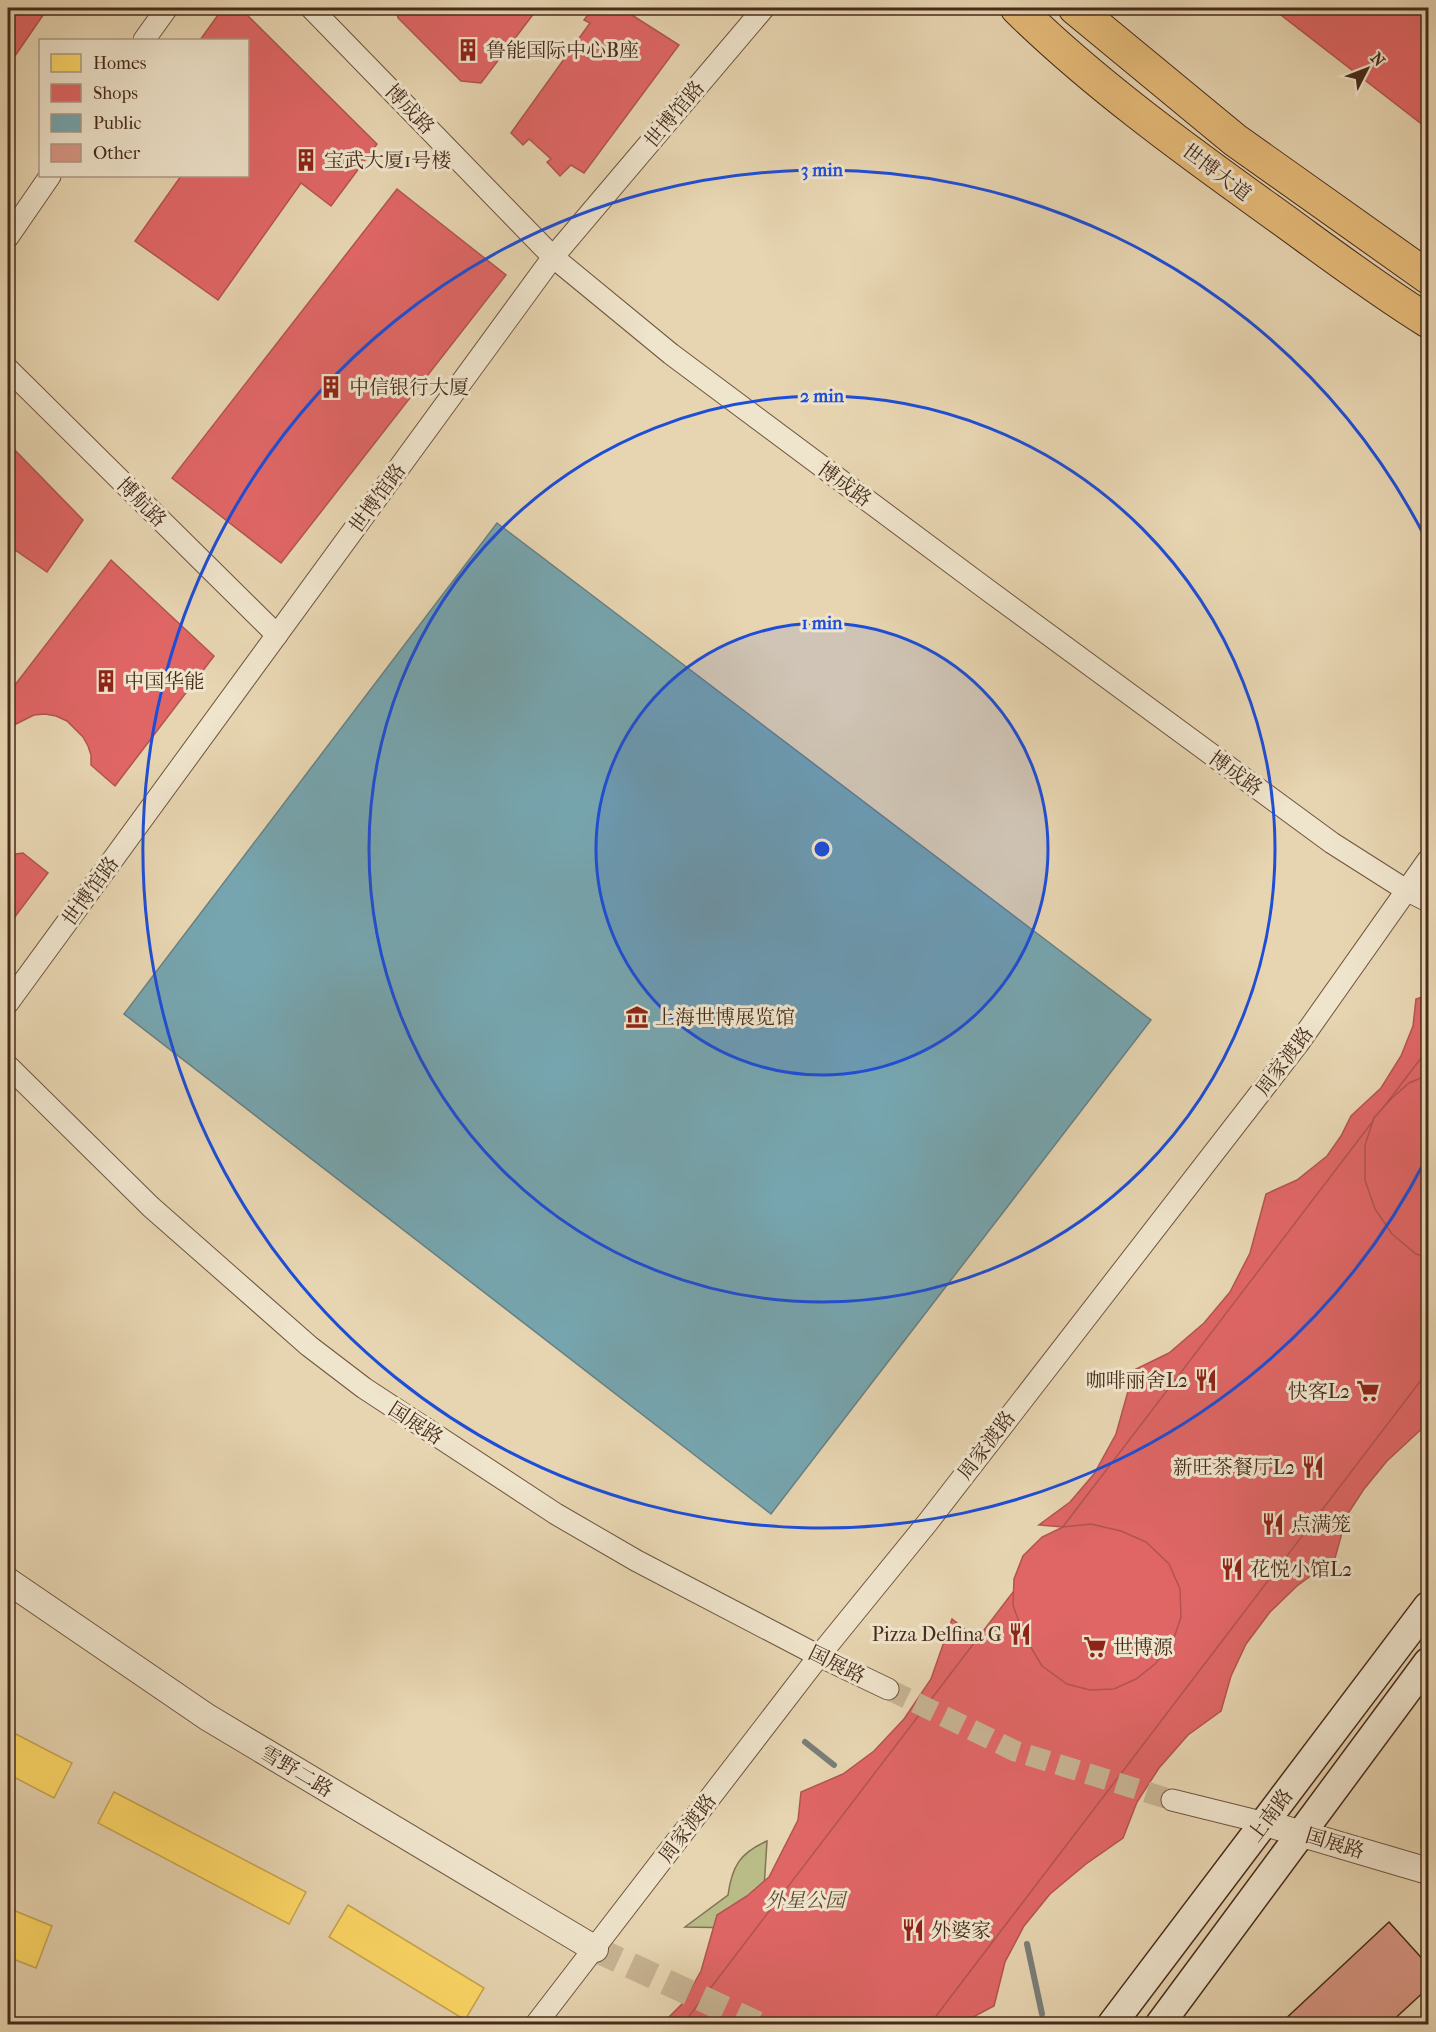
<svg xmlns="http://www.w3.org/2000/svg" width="1436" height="2032" font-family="'IM FELL French Canon','Noto Serif SC',serif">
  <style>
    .green { fill: #babc88; stroke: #807452; stroke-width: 1.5 }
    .homes { fill: #ffd966; stroke: #c8a550; stroke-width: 1.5 }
    .shops { fill: #e06666; stroke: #b25450; stroke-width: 1.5 }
    .public { fill: #76a5af; stroke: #688083; stroke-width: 1.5 }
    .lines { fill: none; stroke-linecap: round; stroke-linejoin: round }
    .stream { stroke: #7a7e79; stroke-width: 6 }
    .building { fill: #d89785; stroke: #472b1b; stroke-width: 1.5 }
    .minor-tunnel { stroke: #c7b393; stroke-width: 21; stroke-dasharray: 21 10; stroke-linecap: butt }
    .tertiary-tunnel { stroke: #c7b393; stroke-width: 26; stroke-dasharray: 26 13; stroke-linecap: butt }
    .minor-casing { stroke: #6f5640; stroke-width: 23 }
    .tertiary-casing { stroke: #6f5640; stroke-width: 28 }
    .secondary-casing { stroke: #472b1b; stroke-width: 31 }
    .primary-casing { stroke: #472b1b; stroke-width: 35 }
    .minor { stroke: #efe4cc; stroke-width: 21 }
    .tertiary { stroke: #efe4cc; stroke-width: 26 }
    .secondary { stroke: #efe4cc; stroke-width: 28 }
    .primary { stroke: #e4ba78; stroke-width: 33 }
    .ring { fill: none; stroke: #1d4ed8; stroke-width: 3 }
    .labels { text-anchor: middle; stroke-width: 6; stroke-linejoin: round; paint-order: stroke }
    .poi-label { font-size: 20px; fill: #472b1b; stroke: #efe4cc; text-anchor: start }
    .street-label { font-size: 20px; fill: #472b1b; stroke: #efe4cc }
    .park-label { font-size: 20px; font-style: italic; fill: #5e4831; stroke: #efe4cc }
    .centre { fill: #1d4ed8; stroke: #efe4cc; stroke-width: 3 }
    .ring-label { font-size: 18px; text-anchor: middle; font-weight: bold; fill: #1d4ed8; stroke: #efe4cc; stroke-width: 6; stroke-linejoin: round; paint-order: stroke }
  </style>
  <rect width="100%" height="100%" fill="#e7d5b1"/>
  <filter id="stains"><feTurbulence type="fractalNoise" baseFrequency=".00333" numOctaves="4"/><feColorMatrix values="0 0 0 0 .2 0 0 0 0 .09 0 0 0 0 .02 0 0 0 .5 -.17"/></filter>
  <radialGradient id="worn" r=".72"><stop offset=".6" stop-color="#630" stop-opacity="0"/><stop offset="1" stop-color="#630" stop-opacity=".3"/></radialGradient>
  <path class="green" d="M767,1841L762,1920L742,1928L685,1927L728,1895C732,1866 740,1853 767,1841Z"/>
  <g class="homes">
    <path d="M8,1730L72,1763L54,1798L8,1774Z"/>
    <path d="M114,1792L306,1892L289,1924L98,1823Z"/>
    <path d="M348,1905L484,1988L465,2020L329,1937Z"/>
    <path d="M8,1908L52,1926L36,1968L8,1957Z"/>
  </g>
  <g class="shops">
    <path d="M8,8H48L8,66Z"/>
    <path d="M223,8H240L377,144L331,206L301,183L218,300L135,241L181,176H248V40H200Z"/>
    <path d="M396,8H538L481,83L461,81L398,18Z"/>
    <path d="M593,8H621L679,45L584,173L571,165L560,176L547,162L551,159L529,139L523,145L511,133L590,23L584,20Z"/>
    <path d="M1272,8H1428V129Z"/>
    <path d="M397,189L506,275L281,563L172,478Z"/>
    <path d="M8,443L83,520L47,572L8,545Z"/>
    <path d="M111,560L214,656L115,786L91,765V755L88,746L83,737L67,721L56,716L45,714L34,715L8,728V694Z"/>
    <path d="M23,853L48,873L8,926V855Z"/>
    <path d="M1428,995V1075L1409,1083L1392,1098L1374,1118L1365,1145V1180L1375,1209L1412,1262L1428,1280V1423L1387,1461L1364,1489L1347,1515L1335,1558L1297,1586L1270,1612L1246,1644L1231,1676L1221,1711L1188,1735L1159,1768L1137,1802L1123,1838L1086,1864L1050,1894L1024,1926L1005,1962L994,2006L960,2024H662L683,2003L701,1971L717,1915L747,1896L769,1877L798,1820L801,1792L843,1774L874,1751L904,1719L931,1679L952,1619L980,1641L1008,1657L1067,1684L1090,1690L1114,1689L1136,1679L1155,1664L1172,1644L1181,1617L1180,1589L1169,1564L1146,1542L1121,1531L1091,1524L1063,1527L1039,1525L1070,1502L1094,1474L1116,1434L1134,1370L1169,1353L1204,1323L1230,1292L1250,1253L1266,1194L1297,1180L1327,1156L1341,1136L1351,1116L1381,1088L1401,1056L1413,1026L1416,999Z"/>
    <path d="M1428,1049V1371L930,2024H683Z"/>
    <path d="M1428,1075V1258L1416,1254L1392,1234L1375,1209L1365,1180V1145L1374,1118L1392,1098L1409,1083Z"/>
    <path d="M1091,1524L1121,1531L1146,1542L1169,1564L1180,1589L1181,1617L1172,1644L1155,1664L1136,1679L1114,1689L1090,1690L1067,1684L1042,1666L1023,1634L1013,1605L1014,1579L1023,1556L1042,1537L1063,1527Z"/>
  </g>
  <path class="public" d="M497,523L1151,1020L771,1514L124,1014Z"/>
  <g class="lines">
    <g class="stream">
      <path d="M805,1742L834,1765"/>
      <path d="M1027,1944L1042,2014"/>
    </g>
  </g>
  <path class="building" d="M1389,1922L1428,1965V1988L1389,2024H1280Z"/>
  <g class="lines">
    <path class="minor-tunnel" d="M888,1689L1015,1751L1172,1800"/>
    <path class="tertiary-tunnel" d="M595,1949L757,2024"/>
    <g class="minor-casing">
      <g id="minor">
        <path d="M311,8L553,257L671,354L985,588L1332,843L1406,890L1428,901"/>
        <path d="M144,40L167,8"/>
        <path d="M8,237L50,176"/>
        <path d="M8,369L277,635"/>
        <path d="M8,1003L553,257L764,8"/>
        <path d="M8,1066L151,1207L309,1346L364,1388L556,1514L637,1561L819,1656L888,1689"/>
        <path d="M1172,1800L1265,1823"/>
        <path d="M536,2024L819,1656L928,1522L1298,1044L1428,860"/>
      </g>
    </g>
    <g class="tertiary-casing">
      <g id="tertiary">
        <path d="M8,1581L207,1717L595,1949"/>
        <path d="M1265,1823L1428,1871"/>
      </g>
    </g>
    <g class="secondary-casing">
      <g id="secondary">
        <path d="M1112,2024L1428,1606"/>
        <path d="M1160,2024L1428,1662"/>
      </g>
    </g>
    <g class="primary-casing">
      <g id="primary">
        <path d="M1017,8C1091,81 1183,148 1268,209C1321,247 1373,287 1428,321"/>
        <path d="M1075,8L1235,140L1428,277"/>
      </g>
    </g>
    <use href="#minor" class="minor"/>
    <use href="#tertiary" class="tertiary"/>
    <use href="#secondary" class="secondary"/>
    <use href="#primary" class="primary"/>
  </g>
  <circle cx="822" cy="849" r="226" fill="#1d4ed8" fill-opacity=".12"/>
  <g class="ring">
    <circle cx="822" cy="849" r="226"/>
    <circle cx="822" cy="849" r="453"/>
    <path d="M1427 1157A679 679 0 1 1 1427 541"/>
  </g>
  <defs>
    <g id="building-bare" transform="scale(1.8)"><path d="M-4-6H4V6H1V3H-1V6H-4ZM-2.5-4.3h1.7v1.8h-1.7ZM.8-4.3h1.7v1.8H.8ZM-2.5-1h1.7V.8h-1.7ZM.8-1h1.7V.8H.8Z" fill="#8f2418" stroke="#efe4cc" stroke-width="2.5" paint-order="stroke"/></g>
    <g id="museum-bare" transform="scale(1.8)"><path d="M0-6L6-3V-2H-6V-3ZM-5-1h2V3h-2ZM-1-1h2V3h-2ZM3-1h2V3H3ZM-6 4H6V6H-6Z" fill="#8f2418" stroke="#efe4cc" stroke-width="2.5" paint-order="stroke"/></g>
    <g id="restaurant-bare" transform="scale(1.8)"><path d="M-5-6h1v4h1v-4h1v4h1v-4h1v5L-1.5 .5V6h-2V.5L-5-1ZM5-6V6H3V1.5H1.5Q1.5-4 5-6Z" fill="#8f2418" stroke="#efe4cc" stroke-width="2.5" paint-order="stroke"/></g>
    <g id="supermarket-bare" transform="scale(1.8)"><path d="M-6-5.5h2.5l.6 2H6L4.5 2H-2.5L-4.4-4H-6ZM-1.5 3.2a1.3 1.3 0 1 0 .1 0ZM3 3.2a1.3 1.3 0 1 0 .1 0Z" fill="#8f2418" stroke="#efe4cc" stroke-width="2.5" paint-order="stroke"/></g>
  </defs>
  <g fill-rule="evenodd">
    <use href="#building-bare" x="468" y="50"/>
    <use href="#building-bare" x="306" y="160"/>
    <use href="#building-bare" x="331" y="387"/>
    <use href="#building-bare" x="106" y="681"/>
    <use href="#museum-bare" x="637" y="1017"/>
    <use href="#restaurant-bare" x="1206" y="1380"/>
    <use href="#supermarket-bare" x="1368" y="1391"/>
    <use href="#restaurant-bare" x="1313" y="1467"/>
    <use href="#restaurant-bare" x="1273" y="1524"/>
    <use href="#restaurant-bare" x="1232" y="1569"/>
    <use href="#restaurant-bare" x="1020" y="1634"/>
    <use href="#supermarket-bare" x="1095" y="1647"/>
    <use href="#restaurant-bare" x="913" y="1930"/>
  </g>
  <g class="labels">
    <g class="poi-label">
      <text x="486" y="57">鲁能国际中心B座</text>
      <text x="324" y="167">宝武大厦1号楼</text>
      <text x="349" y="394">中信银行大厦</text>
      <text x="124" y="688">中国华能</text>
      <text x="655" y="1024">上海世博展览馆</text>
      <text x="1188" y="1387" text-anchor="end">咖啡丽舍L2</text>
      <text x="1350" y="1398" text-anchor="end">快客L2</text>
      <text x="1295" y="1474" text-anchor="end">新旺茶餐厅L2</text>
      <text x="1291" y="1531">点满笼</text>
      <text x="1250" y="1576">花悦小馆L2</text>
      <text x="1002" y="1641" text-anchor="end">Pizza Delfina G</text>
      <text x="1113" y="1654">世博源</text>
      <text x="931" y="1937">外婆家</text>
    </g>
    <g class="street-label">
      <text transform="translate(410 109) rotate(46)" y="7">博成路</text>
      <text transform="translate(674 114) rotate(-50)" y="7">世博馆路</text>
      <text transform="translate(1217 172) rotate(37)" y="7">世博大道</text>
      <text transform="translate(845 484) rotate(36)" y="7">博成路</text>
      <text transform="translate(377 498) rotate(-54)" y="7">世博馆路</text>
      <text transform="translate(142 502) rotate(45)" y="7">博航路</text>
      <text transform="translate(1236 773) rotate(36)" y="7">博成路</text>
      <text transform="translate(90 891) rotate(-54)" y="7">世博馆路</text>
      <text transform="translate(1284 1061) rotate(-53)" y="7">周家渡路</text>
      <text transform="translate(416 1423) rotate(33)" y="7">国展路</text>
      <text transform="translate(986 1445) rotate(-53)" y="7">周家渡路</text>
      <text transform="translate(837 1664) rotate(26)" y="7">国展路</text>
      <text transform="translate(297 1771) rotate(31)" y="7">雪野二路</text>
      <text transform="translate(1270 1815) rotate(-53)" y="7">上南路</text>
      <text transform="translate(687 1828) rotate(-53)" y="7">周家渡路</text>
      <text transform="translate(1335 1843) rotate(17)" y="7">国展路</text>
    </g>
    <g class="park-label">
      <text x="805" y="1907">外星公园</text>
    </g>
  </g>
  <circle cx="822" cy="849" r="9" class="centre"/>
  <g class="ring-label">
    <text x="822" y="176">3 min</text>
    <text x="822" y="402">2 min</text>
    <text x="822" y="629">1 min</text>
  </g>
  <rect width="1436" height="2032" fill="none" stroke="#e7d5b1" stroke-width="30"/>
  <rect x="9" y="9" width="1418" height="2014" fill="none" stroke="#472b1b" stroke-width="3"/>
  <rect x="15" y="15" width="1406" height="2002" fill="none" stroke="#472b1b" stroke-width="1.5"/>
  <rect x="39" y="39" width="210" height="138" fill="#efe4cc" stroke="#ac9a85" stroke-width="1.5"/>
  <rect x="51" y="54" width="30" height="18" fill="#ffd966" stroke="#ac9a85" stroke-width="1.5"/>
  <text x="93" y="69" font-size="18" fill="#472b1b">Homes</text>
  <rect x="51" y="84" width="30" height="18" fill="#e06666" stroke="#ac9a85" stroke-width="1.5"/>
  <text x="93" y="99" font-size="18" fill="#472b1b">Shops</text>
  <rect x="51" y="114" width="30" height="18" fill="#76a5af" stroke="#ac9a85" stroke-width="1.5"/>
  <text x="93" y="129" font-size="18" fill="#472b1b">Public</text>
  <rect x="51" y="144" width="30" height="18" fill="#d89785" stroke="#ac9a85" stroke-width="1.5"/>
  <text x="93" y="159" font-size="18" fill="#472b1b">Other</text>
  <g transform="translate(1367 69) rotate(48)" stroke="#efe4cc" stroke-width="4.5" paint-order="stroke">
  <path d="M0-4.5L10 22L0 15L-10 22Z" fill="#472b1b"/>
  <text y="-9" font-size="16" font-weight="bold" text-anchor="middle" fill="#472b1b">N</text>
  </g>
  <rect width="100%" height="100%" filter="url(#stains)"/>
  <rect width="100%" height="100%" fill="url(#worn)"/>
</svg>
